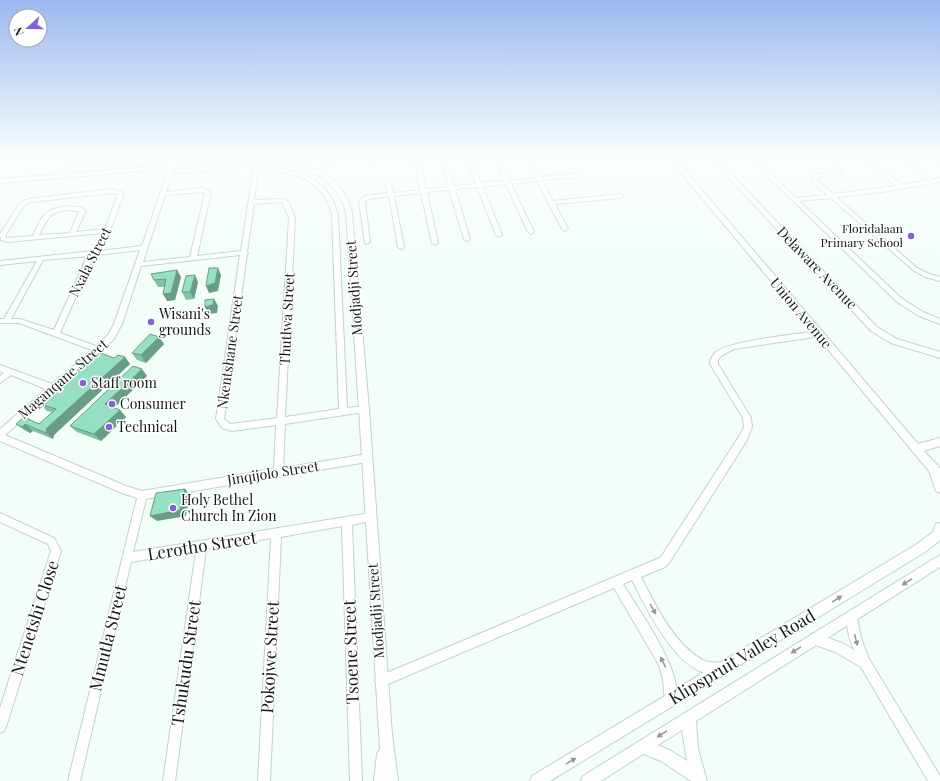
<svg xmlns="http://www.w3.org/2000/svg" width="940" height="781" font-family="'Playfair Display',serif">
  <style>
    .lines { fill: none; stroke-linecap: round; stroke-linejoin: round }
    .minor-casing { stroke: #bbd6ca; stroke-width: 2 }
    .tertiary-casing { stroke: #bbd6ca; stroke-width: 2 }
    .minor { fill: #fff; fill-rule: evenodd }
    .tertiary { fill: #fff; fill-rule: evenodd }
    .wall { fill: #81c1a8 }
    .shaded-wall { fill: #699d88 }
    .building { fill: #96e0c3; stroke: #699d88 }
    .oneway { fill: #959997 }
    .poi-dot { fill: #8560db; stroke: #fff; stroke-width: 1.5 }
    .labels { text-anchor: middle; stroke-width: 3; stroke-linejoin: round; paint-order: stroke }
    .far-poi-label { font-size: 12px; fill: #131c18; stroke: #fff; text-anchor: end }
    .street-label { font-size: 14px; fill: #131c18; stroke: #fff }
    .poi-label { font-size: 14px; fill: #131c18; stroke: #fff; text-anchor: start }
    .near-street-label { font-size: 17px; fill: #131c18; stroke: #fff }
  </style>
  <rect width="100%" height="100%" fill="#f3fef9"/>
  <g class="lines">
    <g class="minor-casing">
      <g id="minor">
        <path d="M76,156H81L70,177H66L65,176Z"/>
        <path d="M205,156H226L224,158L176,162L173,171L236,164L239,166L236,168L172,174L166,192L202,188L211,192L197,256L241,251L255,160L260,161L259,167C295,169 328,175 338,215L347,408L364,406L367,407L368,409L367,411L364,412L285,424L283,468L367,454L370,455L371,458L370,461L367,462L146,499L133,552L370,513L373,514L375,517L373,520L352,525L362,781H350L342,526L281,537L270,781H258L271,538L206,549L175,781H163L196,551L131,562L80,781H68L137,498L122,493L0,441V429L46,389L11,375L0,383V376L4,373L0,371V365L52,384L92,350L19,323H0V319H4L37,261L0,265V261L93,251L103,233L8,242L1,240L0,234L20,203L28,199L112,189L124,193L113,223L100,251L142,246L171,162L80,171L78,170V168ZM258,170C292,172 323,177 332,215L339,409L285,417L295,218L289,203L284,199L254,200ZM202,192L205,193L190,257L143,262L165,195ZM112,193L118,194L105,229L76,232L85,213V210C77,204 53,206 45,214C40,219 36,229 33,236L6,238L5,236L24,205L31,202ZM281,202L283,204L289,218L277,418L230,424L224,419L247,254L248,253L247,252L254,204ZM67,210L79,211L70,233L39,235C47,221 48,212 67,210ZM140,250L114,324L108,335L96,346L60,333L92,260L98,255ZM240,255L216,419L222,428L232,431L276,425L274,469L142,491L126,486L5,435L114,339L122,324L141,266ZM90,256L86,259L54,330L20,319H11L43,260Z"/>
        <path d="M339,156H345L319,174H315V172Z"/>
        <path d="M380,156H386L376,164H372V162Z"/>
        <path d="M414,156L419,157L426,189L449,187L440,156H445L454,186L476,184L466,156H471L481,183L504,181L493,156H498L509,181L536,178L525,156L530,157L558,156L532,160L541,177L578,173L581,175L578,177L542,180L553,201L620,194L623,196L620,198L555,204L568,229L565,231L562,229L537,181L511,184L534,232L531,234L528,232L506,184L483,187L502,235L499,237L496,235L477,187L455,189L470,239L467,241L464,239L449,190L427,192L438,243L435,245L432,243L421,193L394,196L404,247L401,249L398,247L389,196L369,199L365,201L370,242L367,244L365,243L359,201L365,196L388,193L384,182L387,180L390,182L393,193L420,190Z"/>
        <path d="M709,156H714L877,327L897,339L940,352V358L891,343L871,331Z"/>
        <path d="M747,156H752L796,198L827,195L813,182L811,178L813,175L836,171L835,167L821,156C830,156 839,163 842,172L817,178V180L833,194L897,186L858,156H864L903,185L928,180L894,156H900L933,180L940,178V182L882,192L836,197L917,268L929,274L940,277V281L925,277L913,270L831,198L799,201L901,298L923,312L940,319V324L919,316L897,302Z"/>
        <path d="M932,156H938L940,158V162Z"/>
        <path d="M819,331L822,332L823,334L822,336L734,349L721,356L718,360V364L751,418L752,427L747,440L669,563L665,567L641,577C655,604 674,645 703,660C710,664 719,661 727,664L729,668L727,672C684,690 647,609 632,580L623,584C638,609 687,676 675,704L671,706L667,704L665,700L663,680L659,665L614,588L381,687L377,685L375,681L377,677L657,559L661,557L740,435L744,427L743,418L710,364C710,360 712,356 715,353C726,341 799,334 819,331Z"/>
        <path d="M0,513L54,538L61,551L6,727L4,731L0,733V708L51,551L48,544L0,522Z"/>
        <path d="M852,611L856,612L861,638L869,659L940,776V781H928L861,667L835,652L810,643L808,639L810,635L814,633L842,643L854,650C850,640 844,622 848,612Z"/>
      </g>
    </g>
    <g class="tertiary-casing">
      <g id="tertiary">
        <path d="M667,156H673L918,444L940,438V446L924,451L940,468V493L936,491L929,471Z"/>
        <path d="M254,159C295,160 340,166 352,212L369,409L392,735L398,781H374L377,754L380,749L359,409L346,212C340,190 325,176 303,169C263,155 217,165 176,168C117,173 59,178 0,183V179Z"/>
        <path d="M940,523V540L925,552L550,781H530L532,776L917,544L933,532L936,524Z"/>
        <path d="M940,555V567L696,721L698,749L707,781H691L661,761L643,754L601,781H581L583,776ZM682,730L687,761L671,751L658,745Z"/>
      </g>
    </g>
    <use href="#minor" class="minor"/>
    <use href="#tertiary" class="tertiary"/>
  </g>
  <g class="wall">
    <path d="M181,277L175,300L167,301L164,287H158L154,280Z"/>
    <path d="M198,282L194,299L186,300L182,292Z"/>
    <path d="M159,337L164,344L146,363L137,360L132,353Z"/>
    <path d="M125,357L130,364L54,435L53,439L33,431L30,433L24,430L16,424H39L52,412L47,411L40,404Z"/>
    <path d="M147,376L114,408L126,417L101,441L77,432L70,426Z"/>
  </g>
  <g class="shaded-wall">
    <path d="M218,268L221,275L218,291L209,293L206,286Z"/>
    <path d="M177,270L181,277L175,300L167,301L163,294Z"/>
    <path d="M195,275L198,282L194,299L190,292Z"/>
    <path d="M214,299L218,306L217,313L208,314L205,307Z"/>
    <path d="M159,337L164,344L146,363L141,355Z"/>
    <path d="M125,357L130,364L54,435L53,439L46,433L47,428Z"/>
    <path d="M142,369L147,376L111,411L105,404Z"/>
    <path d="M120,410L126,417L101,441L94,434Z"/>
    <path d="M25,424L33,431L30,433L22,427Z"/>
    <path d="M185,489L190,495L186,516L157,521L150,516Z"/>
  </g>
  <g class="building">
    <path d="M209,268H218L215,283L206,286Z"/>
    <path d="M177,270L171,293L163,294L166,279L154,280L151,274Z"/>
    <path d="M195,275L190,292H182L186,276Z"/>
    <path d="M214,299L213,305L205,307V300Z"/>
    <path d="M150,334L159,337L141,355L132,353Z"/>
    <path d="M98,352L114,358L118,355L125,357L47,428L46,433L25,424L22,427L16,424L24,417L39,424L56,409L40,404Z"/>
    <path d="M133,366L142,369L105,404L120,410L94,434L70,426Z"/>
    <path d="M185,489L180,510L150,516L156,493Z"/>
  </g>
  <defs><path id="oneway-solid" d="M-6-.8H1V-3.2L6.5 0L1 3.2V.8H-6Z"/></defs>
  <g class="oneway">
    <use href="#oneway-solid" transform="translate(907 582) rotate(148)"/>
    <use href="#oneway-solid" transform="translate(837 599) rotate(-32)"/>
    <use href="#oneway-solid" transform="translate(653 609) rotate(60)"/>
    <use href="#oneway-solid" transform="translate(856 640) rotate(76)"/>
    <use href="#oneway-solid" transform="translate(796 650) rotate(148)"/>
    <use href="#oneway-solid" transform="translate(663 662) rotate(-116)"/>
    <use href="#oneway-solid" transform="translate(662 734) rotate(148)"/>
    <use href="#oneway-solid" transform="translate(571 761) rotate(-31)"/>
  </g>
  <linearGradient id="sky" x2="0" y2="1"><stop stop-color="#9cb8ef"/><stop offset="0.59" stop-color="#fafffc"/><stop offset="1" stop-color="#fafffc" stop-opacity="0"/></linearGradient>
  <rect width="940" height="266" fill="url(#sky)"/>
  <g class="poi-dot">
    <circle cx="911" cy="236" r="4"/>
    <circle cx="151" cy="322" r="4"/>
    <circle cx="83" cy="383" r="4"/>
    <circle cx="112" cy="404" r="4"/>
    <circle cx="109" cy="427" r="4"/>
    <circle cx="173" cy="508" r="4"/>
  </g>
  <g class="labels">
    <g class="far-poi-label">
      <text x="903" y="233">Floridalaan<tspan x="903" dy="14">Primary School</tspan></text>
    </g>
    <g class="street-label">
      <text transform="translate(90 262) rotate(-63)" y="5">Nxala Street</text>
      <text transform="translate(817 268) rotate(46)" y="5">Delaware Avenue</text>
      <text transform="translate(354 288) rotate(-94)" y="5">Modjadji Street</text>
      <text transform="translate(801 313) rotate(50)" y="5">Union Avenue</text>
      <text transform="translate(287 319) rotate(-87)" y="5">Thutlwa Street</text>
      <text transform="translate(230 352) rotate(-82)" y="5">Nkentshane Street</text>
      <text transform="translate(63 379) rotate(-41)" y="5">Maganqane Street</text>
      <text transform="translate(273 473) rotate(-9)" y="5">Jinqijolo Street</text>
      <text transform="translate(376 611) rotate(-94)" y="5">Modjadji Street</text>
    </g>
    <g class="poi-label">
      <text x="159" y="319">Wisani's<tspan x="159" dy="16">grounds</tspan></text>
      <text x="91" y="388">Staff room</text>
      <text x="120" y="409">Consumer</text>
      <text x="117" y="432">Technical</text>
      <text x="181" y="505">Holy Bethel<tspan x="181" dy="16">Church In Zion</tspan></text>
    </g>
    <g class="near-street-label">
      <text transform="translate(202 546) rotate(-9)" y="6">Lerotho Street</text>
      <text transform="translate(35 618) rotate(-72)" y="6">Ntenetshi Close</text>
      <text transform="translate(108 638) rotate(-76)" y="6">Mmutla Street</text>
      <text transform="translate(351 652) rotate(-92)" y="6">Tsoene Street</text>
      <text transform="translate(270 657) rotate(-87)" y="6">Pokojwe Street</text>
      <text transform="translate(742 657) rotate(-31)" y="6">Klipspruit Valley Road</text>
      <text transform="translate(186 663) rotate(-82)" y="6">Tshukudu Street</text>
    </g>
  </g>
  <g transform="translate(28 28) rotate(249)"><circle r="19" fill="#ffffff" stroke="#a1a4a3"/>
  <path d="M0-3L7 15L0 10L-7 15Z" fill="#8560db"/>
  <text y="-6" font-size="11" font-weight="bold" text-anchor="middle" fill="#131c18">N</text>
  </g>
</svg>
